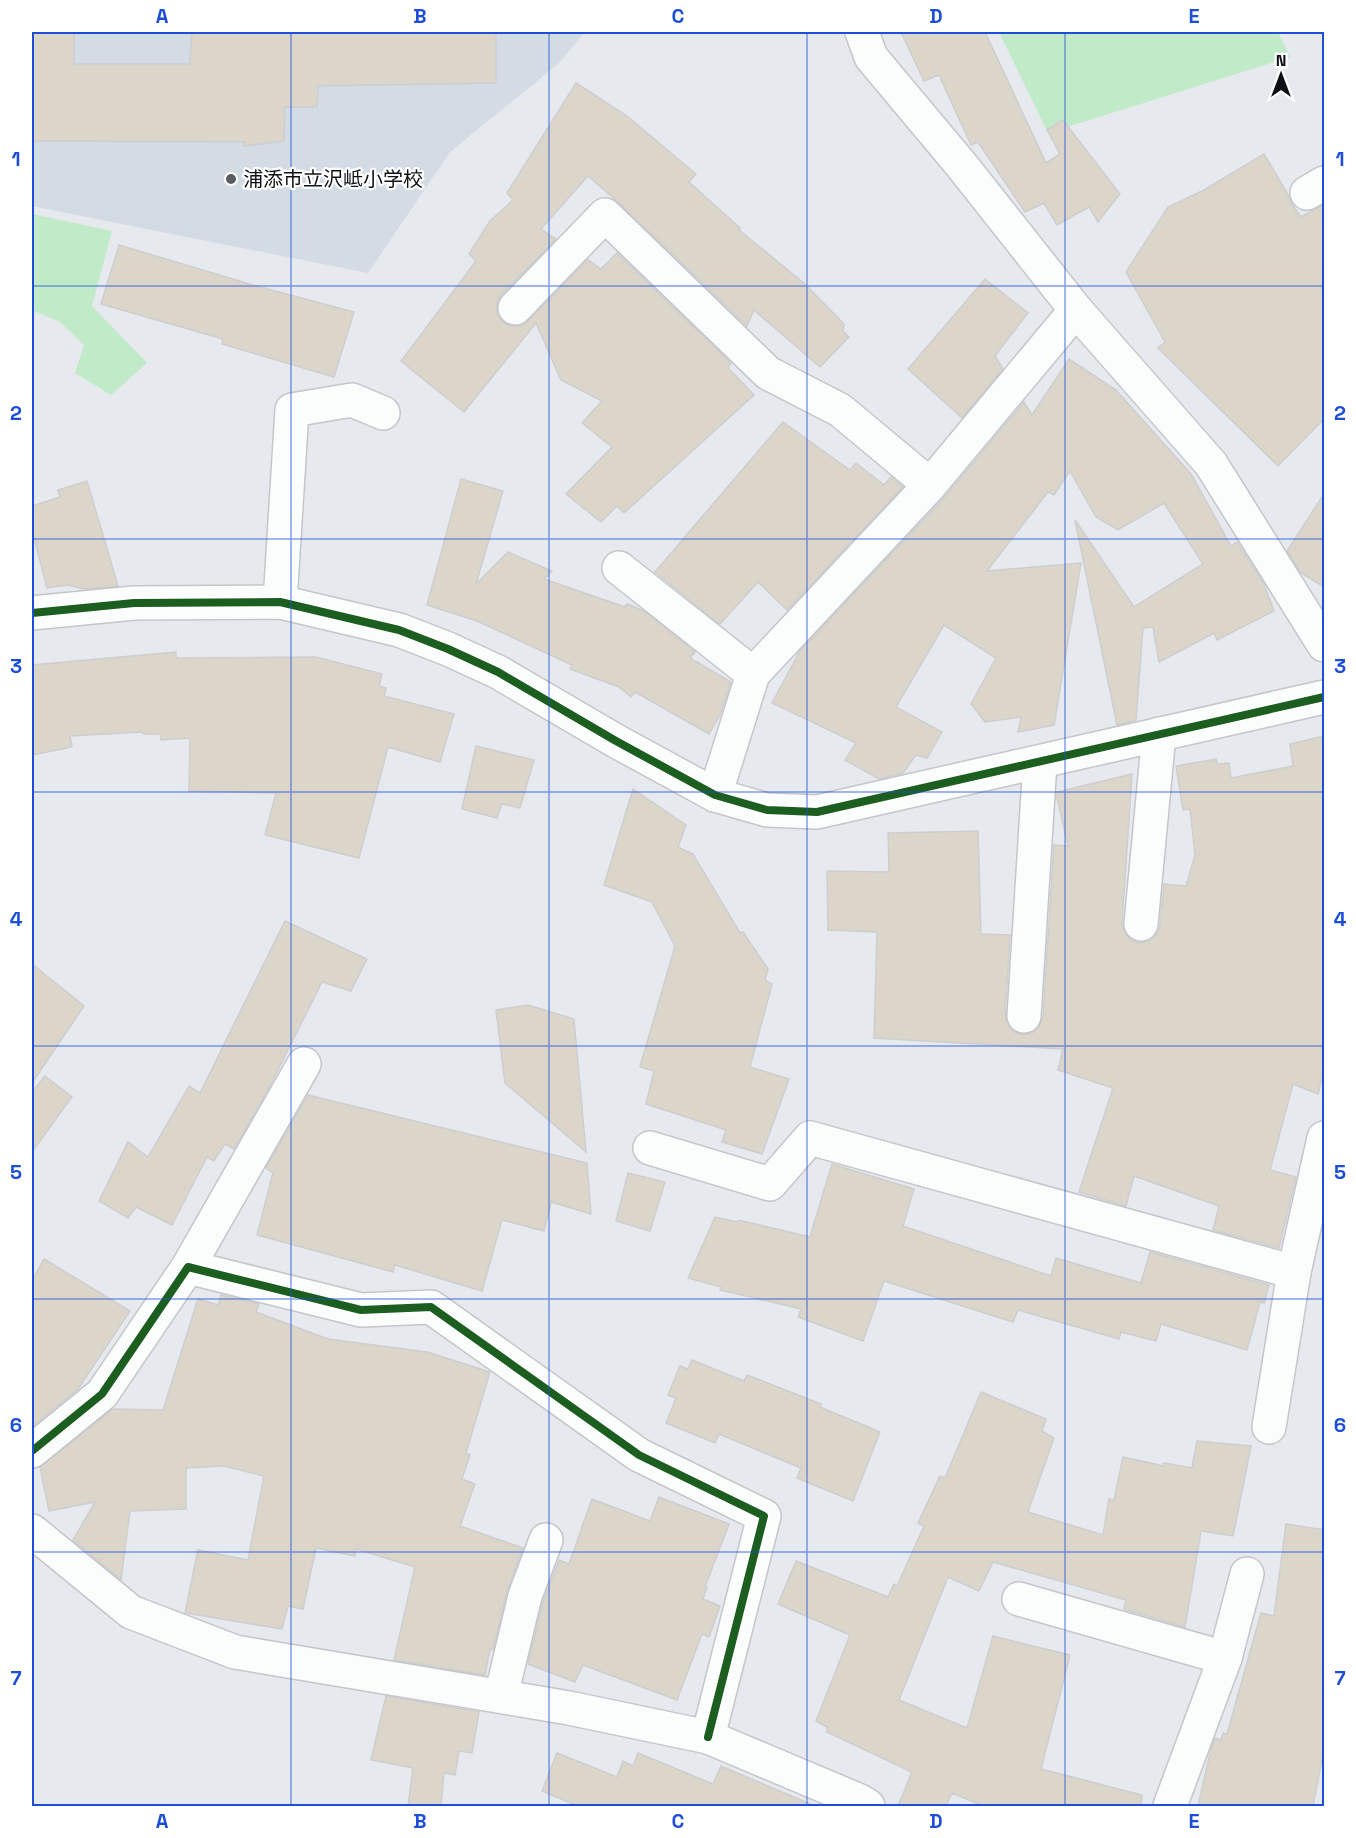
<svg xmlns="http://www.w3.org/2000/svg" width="1356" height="1838" font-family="'Space Grotesk','Noto Sans JP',sans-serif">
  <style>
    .built { fill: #d3dbe4 }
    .green { fill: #c0eac8 }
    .building { fill: #dcd5ca; stroke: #cdcecf; stroke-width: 1.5 }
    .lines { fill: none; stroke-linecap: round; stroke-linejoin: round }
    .street-casing { stroke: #c4c6ca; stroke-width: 36 }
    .secondary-casing { stroke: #c4c6ca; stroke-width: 36 }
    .street { stroke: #fbfcfc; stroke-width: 33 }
    .secondary { stroke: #fbfcfc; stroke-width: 33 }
    .cycleway-casing { stroke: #fff; stroke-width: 11 }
    .cycleway { stroke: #1b5e20; stroke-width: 8 }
    .grid { fill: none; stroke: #1d4ed8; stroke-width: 1.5; stroke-opacity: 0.55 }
    .poi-dot { fill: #5a5d60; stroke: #fff; stroke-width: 2 }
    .labels { text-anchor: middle; stroke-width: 4.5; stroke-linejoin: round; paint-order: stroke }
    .poi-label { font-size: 20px; fill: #0e1113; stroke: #fff; text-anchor: start }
    .neatline { fill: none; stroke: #1d4ed8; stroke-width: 2 }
    .grid-label { font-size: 20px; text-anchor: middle; font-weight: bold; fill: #1d4ed8 }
  </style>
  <rect width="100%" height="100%" fill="#e6e9ee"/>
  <path class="built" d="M32,32H585L558,64L450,152L368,273L32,206Z"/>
  <g class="green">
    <path d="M999,32H1278L1290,57L1048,133Z"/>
    <path d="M32,214L112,231L92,306L147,363L111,395L75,373L84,345L60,322L32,310Z"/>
  </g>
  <g class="building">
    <path d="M32,32H74V64H190L192,32H496V83L318,86L317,107H285L284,141L244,146V142L32,141Z"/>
    <path d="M901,32H985L1046,163L1060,154L1047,130L1063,120L1120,194L1098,222L1089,207L1057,225L1044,203L1025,212L978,142L971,145L939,75L924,81Z"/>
    <path d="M576,83L627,116L696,174L689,182L740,228L739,230L805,284L844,324L843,331L849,337L820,367L754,310L747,326L618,202L588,176L541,229L556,239L501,295L497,304V314L502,321L510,326H521L528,321L588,260L601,269L617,253L731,363L728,368L754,395L624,513L617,506L601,522L566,494L612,447L582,423L602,401L561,380L536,323L464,412L401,361L476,261L469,254L490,221L513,200L507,193Z"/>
    <path d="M1264,154L1289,196L1291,203L1301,217L1324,204V419L1278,466L1158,348L1165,342L1126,272L1168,207L1204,190Z"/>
    <path d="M119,245L253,285L354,312L334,377L222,344L223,339L101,304Z"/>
    <path d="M985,279L1028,313L995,356L1003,369L962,418L908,369Z"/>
    <path d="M1069,359L1116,390L1191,474L1231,546L1237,542L1264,584L1274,611L1217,640L1214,633L1159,662L1153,627L1143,628L1136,720L1117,725L1075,520L1134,607L1203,564L1164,503L1118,530L1096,517L1070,471L1054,495L1048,492L987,571L1081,563L1054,725L1018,732L1021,717L985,722L971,704L996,658L944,625L896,707L942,732L927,758L916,755L903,773L879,779L845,760L856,743L772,703L800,651L944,498L1024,402L1032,415Z"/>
    <path d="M783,422L850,470L856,463L884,485L891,477L903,487L787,610L758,582L720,624L655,572Z"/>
    <path d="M461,479L503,491L476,584L508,552L552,571L544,579L625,607L627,604L644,611L695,652L690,658L731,682L720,715L709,734L635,692L631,697L619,687L570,669L572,665L477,621L427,605Z"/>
    <path d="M87,481L118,586L83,589L68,585L47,588L32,530V506L60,497L58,490Z"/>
    <path d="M1324,494V587L1301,573L1287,551Z"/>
    <path d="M176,652V658L316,657L382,674L379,686L386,688L384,696L454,714L440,762L388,747L359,858L265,835L276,793L189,791L190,738L161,740L160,734H144L142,732L70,736L72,747L32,755V665Z"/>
    <path d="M1324,736V1070L1318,1094L1293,1084L1270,1170L1296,1177L1279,1248L1213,1230L1219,1206L1134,1176L1126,1206L1079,1192L1113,1088L1058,1070L1063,1049L874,1038L877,932L828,930L827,871L889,872L888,833L978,831L981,934L1010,935L1005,1015L1007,1024L1014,1032L1023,1035L1032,1033L1039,1027L1043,1017L1054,845L1068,846L1057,798V792L1132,774L1122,923L1124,932L1131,940L1139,943L1148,941L1156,935L1160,926L1164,884L1186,886L1195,855L1190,809L1183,810L1176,766L1216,759L1218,764L1229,763L1231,778L1293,766L1290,744Z"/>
    <path d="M476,746L534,760L520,808L502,804L497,818L462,809Z"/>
    <path d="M633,789L686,825L678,847L693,854L740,933L743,932L768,969L765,980L772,984L750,1067L789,1079L762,1154L722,1142L726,1130L646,1104L654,1071L640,1067L675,946L652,902L604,885Z"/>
    <path d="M285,921L367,959L351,991L322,982L270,1086L234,1149L225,1144L214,1161L207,1157L172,1225L136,1207L128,1218L99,1201L128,1142L148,1157L189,1086L200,1093Z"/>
    <path d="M32,964L84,1006L32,1083Z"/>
    <path d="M528,1005L574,1019L586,1152L505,1083L496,1010Z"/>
    <path d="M45,1076L72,1097L32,1152V1092Z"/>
    <path d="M308,1095L587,1163L591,1214L551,1202L544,1231L502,1220L482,1291L395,1265L393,1272L257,1235L273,1173L266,1168Z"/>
    <path d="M832,1164L914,1189L903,1226L1051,1276L1056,1258L1141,1283L1150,1252L1269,1285L1264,1303L1260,1302L1247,1350L1161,1324L1156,1341L1121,1332L1119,1339L1018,1310L1013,1322L884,1281L863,1341L798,1317L801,1309L720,1290L721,1287L688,1278L715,1217L738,1222L739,1220L810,1237Z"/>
    <path d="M628,1173L665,1182L650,1231L616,1221Z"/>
    <path d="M44,1259L130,1311L78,1389L32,1427V1280Z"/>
    <path d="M221,1295L259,1304L256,1312L328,1339L427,1352L490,1372L466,1453L470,1455L462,1479L475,1484L460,1526L523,1548L507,1591L493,1650L490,1649L485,1675L394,1660L415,1567L356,1549L355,1556L316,1548L303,1609L288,1606L282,1629L185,1613L198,1550L248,1560L264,1476L224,1466L186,1468V1509L130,1511L121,1580L73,1540L95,1502L49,1511L40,1467L113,1409L163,1410L198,1299L218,1305Z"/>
    <path d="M692,1360L744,1381L747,1375L821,1404L820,1407L880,1432L853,1501L797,1478L801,1468L719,1434L715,1443L666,1423L676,1398L668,1395L680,1366L688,1369Z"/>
    <path d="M981,1392L1046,1419L1042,1431L1054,1438L1028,1512L1103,1535L1109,1499L1114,1500L1123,1457L1164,1466V1463L1192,1468L1197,1441L1251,1446L1233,1536L1201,1531L1185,1627L1124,1609L1126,1600L993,1562L979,1591L948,1577L899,1700L967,1728L993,1636L1070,1655L1041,1769L1142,1795L1141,1806H983L952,1793L946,1806H898L912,1772L827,1732V1727L816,1721L850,1635L778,1604L796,1561L888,1597L894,1584L897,1586L924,1526L918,1523L940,1476L945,1478Z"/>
    <path d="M659,1497L729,1524L705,1587H707L703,1599L720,1606L709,1637L702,1634L677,1700L583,1665L575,1682L528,1664L543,1602L559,1560L569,1564L592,1499L650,1521Z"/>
    <path d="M1286,1524L1324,1530V1749L1313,1806H1198L1211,1749L1215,1738L1221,1740L1223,1733L1227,1734L1261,1613L1274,1616Z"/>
    <path d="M386,1696L479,1712L472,1753L459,1751L455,1775L444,1773L441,1806H408L413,1768L371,1760Z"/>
    <path d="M557,1753L617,1777L623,1761L633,1766L638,1753L713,1784L721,1766L815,1806H578L542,1791Z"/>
  </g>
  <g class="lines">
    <g class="street-casing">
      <g id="street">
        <path d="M862,32L871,57L963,167L1076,310L1211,464L1324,645"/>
        <path d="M1307,193L1324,183"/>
        <path d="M515,308L605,215L768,373L840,410L930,485"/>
        <path d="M619,568L753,674L715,795"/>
        <path d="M280,602L292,410L352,400L383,413"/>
        <path d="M32,613L134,603L280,602L399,630L448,649L498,672L616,741L715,795L767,810L817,812L1324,697"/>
        <path d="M753,674L930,485L1076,310"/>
        <path d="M1141,924L1159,734"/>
        <path d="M1024,1016L1040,762"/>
        <path d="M650,1148L770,1184L810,1138L1294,1272"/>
        <path d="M188,1267L304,1064"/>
        <path d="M1269,1427L1294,1272L1324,1138"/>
        <path d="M32,1451L102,1394L188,1267L361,1310L431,1307L639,1455L764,1516L708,1737"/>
        <path d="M1019,1599L1225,1658"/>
        <path d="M501,1696L525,1596L546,1540"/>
        <path d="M1170,1806L1225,1658L1247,1574"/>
      </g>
    </g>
    <g class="secondary-casing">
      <path id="secondary" d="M32,1531L131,1612L235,1652L569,1708L708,1737L860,1801L868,1806"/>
    </g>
    <use href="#street" class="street"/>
    <use href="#secondary" class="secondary"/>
    <g class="cycleway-casing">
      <g id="cycleway">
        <path d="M32,613L134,603L280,602L399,630L448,649L498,672L616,741L715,795L767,810L817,812L1324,697"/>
        <path d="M32,1451L102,1394L188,1267L361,1310L431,1307L639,1455L764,1516L708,1737"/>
      </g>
    </g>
    <use href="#cycleway" class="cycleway"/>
  </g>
  <path class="grid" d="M291,32V1806M549,32V1806M807,32V1806M1065,32V1806M32,286H1324M32,539H1324M32,792H1324M32,1046H1324M32,1299H1324M32,1552H1324"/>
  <circle class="poi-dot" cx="231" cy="179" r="6"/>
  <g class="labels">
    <g class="poi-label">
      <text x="243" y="186">浦添市立沢岻小学校</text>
    </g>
  </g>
  <rect width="1356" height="1838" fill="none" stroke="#ffffff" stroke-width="66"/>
  <g transform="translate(1281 75)" stroke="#ffffff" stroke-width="4.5" paint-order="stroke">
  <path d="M0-4.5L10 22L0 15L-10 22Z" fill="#0e1113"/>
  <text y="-9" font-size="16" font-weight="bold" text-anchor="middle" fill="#0e1113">N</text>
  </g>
  <rect x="33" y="33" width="1290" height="1772" class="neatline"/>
  <g class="grid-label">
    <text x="162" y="23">A</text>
    <text x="420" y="23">B</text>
    <text x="678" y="23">C</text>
    <text x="936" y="23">D</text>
    <text x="1194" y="23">E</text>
    <text x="16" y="166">1</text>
    <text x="1340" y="166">1</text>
    <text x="16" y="420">2</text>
    <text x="1340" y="420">2</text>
    <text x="16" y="673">3</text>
    <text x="1340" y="673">3</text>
    <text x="16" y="926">4</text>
    <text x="1340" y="926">4</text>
    <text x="16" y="1179">5</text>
    <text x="1340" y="1179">5</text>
    <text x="16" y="1432">6</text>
    <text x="1340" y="1432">6</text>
    <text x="16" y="1685">7</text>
    <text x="1340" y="1685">7</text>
    <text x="162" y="1828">A</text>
    <text x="420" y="1828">B</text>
    <text x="678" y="1828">C</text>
    <text x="936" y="1828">D</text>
    <text x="1194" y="1828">E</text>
  </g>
</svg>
